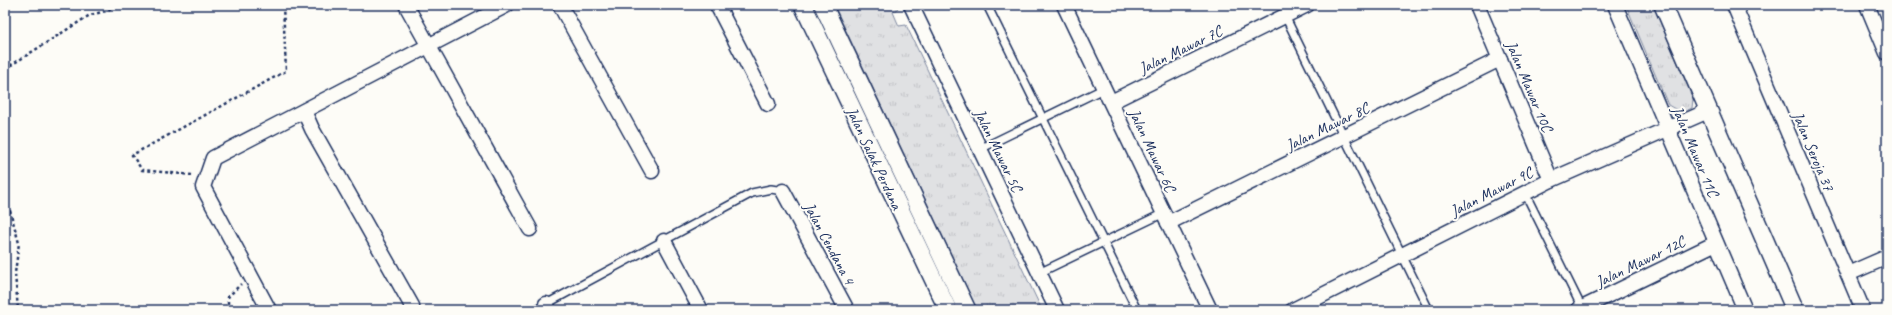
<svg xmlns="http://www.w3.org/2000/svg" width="1892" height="315" font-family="Caveat,sans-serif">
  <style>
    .grass { fill: url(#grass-tufts); stroke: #7e88a0 }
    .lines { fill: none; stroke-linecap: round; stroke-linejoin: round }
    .service-casing { stroke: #1b2f5e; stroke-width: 10 }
    .minor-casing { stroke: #1b2f5e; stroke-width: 17 }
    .tertiary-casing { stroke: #1b2f5e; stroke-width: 20 }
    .path { stroke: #1b2f5e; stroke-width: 2.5; stroke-dasharray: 3 3; stroke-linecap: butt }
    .service { stroke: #fdfcf7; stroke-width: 7 }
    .minor { stroke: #fdfcf7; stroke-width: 14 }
    .tertiary { stroke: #fdfcf7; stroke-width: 17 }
    .labels { text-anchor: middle; stroke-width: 4; stroke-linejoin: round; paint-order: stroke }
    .street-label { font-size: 16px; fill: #1b2f5e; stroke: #fdfcf7 }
  </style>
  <defs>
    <pattern id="grass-tufts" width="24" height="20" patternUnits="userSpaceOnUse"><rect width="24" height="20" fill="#e0e1e3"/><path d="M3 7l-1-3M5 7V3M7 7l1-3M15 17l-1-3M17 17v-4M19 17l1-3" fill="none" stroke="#c0c1c5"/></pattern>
  </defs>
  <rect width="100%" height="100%" fill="#fdfcf7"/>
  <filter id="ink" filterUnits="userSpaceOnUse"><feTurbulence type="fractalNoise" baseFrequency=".025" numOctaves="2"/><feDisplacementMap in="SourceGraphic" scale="8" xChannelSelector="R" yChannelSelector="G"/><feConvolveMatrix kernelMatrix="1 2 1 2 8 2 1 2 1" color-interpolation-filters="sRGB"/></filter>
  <g filter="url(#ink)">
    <g class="grass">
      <path d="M834,5H897L898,8L893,12L899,26L906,25L1042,310H977Z"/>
      <path d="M1626,5H1653L1693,99L1692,108L1682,113L1668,105Z"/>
    </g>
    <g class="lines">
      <g class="service-casing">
        <g id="service">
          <path d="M987,5L1137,310"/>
          <path d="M1285,16L1429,310"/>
          <path d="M980,149L1105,88"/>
          <path d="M1525,193L1583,310"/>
          <path d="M1039,273L1164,213"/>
          <path d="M535,310L752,193L771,189L783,191"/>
        </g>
      </g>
      <g class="minor-casing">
        <g id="minor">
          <path d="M406,5L530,229"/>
          <path d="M560,5L652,171"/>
          <path d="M717,5L768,104"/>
          <path d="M911,5L1057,310"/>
          <path d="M1064,5L1210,310"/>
          <path d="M1477,5L1551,180"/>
          <path d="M1615,5L1745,310"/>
          <path d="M1734,5L1863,310"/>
          <path d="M1867,5L1887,53"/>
          <path d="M1111,102L1307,5"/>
          <path d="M304,111L312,129L412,306"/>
          <path d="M783,191L847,310"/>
          <path d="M1168,223L1500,59"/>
          <path d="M664,241L701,310"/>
          <path d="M1848,274L1887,257"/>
          <path d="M546,304L549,310"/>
          <path d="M269,310L203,187L213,158L507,5"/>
          <path d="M1293,310L1551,180L1708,111"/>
          <path d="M1578,310L1716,243"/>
        </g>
      </g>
      <g class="tertiary-casing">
        <g id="tertiary">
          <path d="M803,5L948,310"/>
          <path d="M823,5L967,310"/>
          <path d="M1663,5L1795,310"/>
        </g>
      </g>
      <g class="path">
        <path d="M5,69L90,15L106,11L116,5"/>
        <path d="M192,175L142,170L132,155L286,71L283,5"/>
        <path d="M5,193L19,243L15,273L18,310"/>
        <path d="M228,310V297L241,284"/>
      </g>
      <use href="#service" class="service"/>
      <use href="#minor" class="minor"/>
      <use href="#tertiary" class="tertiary"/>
    </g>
  </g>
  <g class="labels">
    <g class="street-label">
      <text transform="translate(1180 49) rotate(-26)" y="6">Jalan Mawar 7C</text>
      <text transform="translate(1530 86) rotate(67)" y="6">Jalan Mawar 10C</text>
      <text transform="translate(1327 126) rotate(-26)" y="6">Jalan Mawar 8C</text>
      <text transform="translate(999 150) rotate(64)" y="6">Jalan Mawar 5C</text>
      <text transform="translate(1153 150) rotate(65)" y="6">Jalan Mawar 6C</text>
      <text transform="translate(1696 151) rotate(67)" y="6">Jalan Mawar 11C</text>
      <text transform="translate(1814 151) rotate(67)" y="6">Jalan Seroja 37</text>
      <text transform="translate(875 158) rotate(65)" y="6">Jalan Salak Perdana</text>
      <text transform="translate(1491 191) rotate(-27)" y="6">Jalan Mawar 9C</text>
      <text transform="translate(830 243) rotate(62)" y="6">Jalan Cendana 4</text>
      <text transform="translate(1640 261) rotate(-26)" y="6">Jalan Mawar 12C</text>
    </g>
  </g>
  <rect width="1892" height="315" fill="none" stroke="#fdfcf7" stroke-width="20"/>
  <rect x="10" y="10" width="1872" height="295" fill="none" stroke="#1b2f5e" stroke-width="1.5" filter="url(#ink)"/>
</svg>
